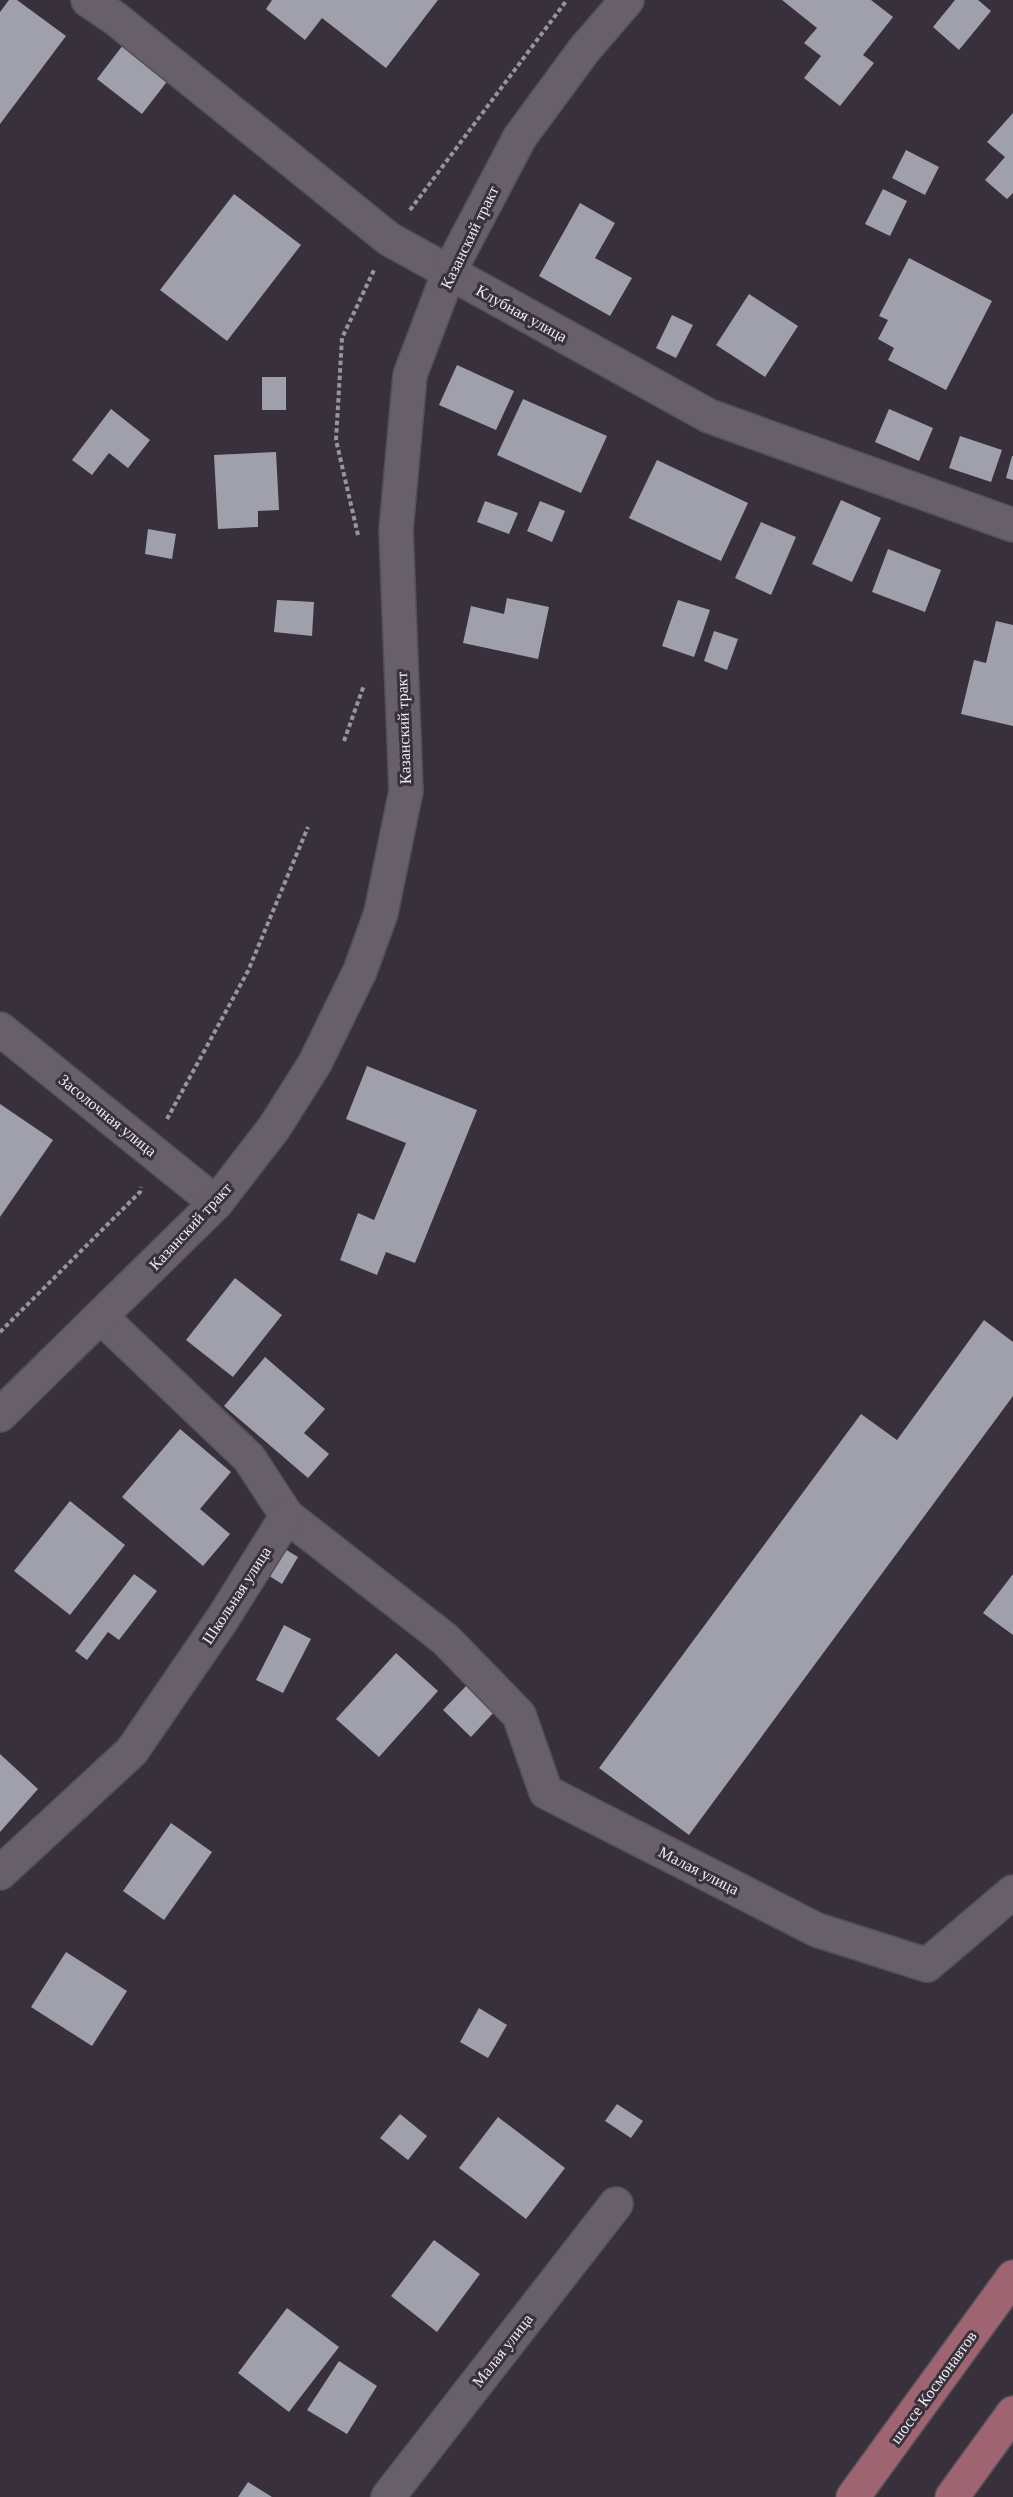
<svg xmlns="http://www.w3.org/2000/svg" width="1013" height="2497" font-family="'Times New Roman',serif">
  <style>
    .building { fill: #a0a0ad }
    .lines { fill: none; stroke-linecap: round; stroke-linejoin: round }
    .minor-casing { stroke: #554f57; stroke-width: 36 }
    .tertiary-casing { stroke: #554f57; stroke-width: 36 }
    .primary-casing { stroke: #554f57; stroke-width: 36 }
    .path { stroke: #9a949b; stroke-width: 4; stroke-dasharray: 4.5 3; stroke-linecap: butt }
    .minor { stroke: #675f69; stroke-width: 33 }
    .tertiary { stroke: #675f69; stroke-width: 33 }
    .primary { stroke: #9e6472; stroke-width: 33 }
    .labels { text-anchor: middle; stroke-width: 6; stroke-linejoin: round; paint-order: stroke }
    .street-label { font-size: 16px; fill: #efeaf0; stroke: #38303a }
  </style>
  <rect width="100%" height="100%" fill="#38303a"/>
  <g class="building">
    <path d="M9,0H17L66,36L0,124V12Z"/>
    <path d="M272,0H438L386,68L322,18L305,40L266,9Z"/>
    <path d="M782,0H871L893,17L863,55L874,63L840,106L804,78L821,56L804,43L817,28Z"/>
    <path d="M955,0H978L991,11L959,50L933,27Z"/>
    <path d="M123,45L169,79L142,114L97,79Z"/>
    <path d="M1013,113V193L1007,199L985,180L1005,157L987,142Z"/>
    <path d="M906,150L939,167L925,195L892,178Z"/>
    <path d="M883,189L907,201L890,236L865,224Z"/>
    <path d="M234,194L301,245L227,341L160,290Z"/>
    <path d="M580,203L615,223L595,258L632,278L610,316L539,276Z"/>
    <path d="M909,258L992,301L946,390L888,360L894,348L878,339L888,320L879,316Z"/>
    <path d="M749,294L798,326L765,377L716,345Z"/>
    <path d="M672,315L693,325L676,358L656,348Z"/>
    <path d="M457,365L514,391L496,430L439,405Z"/>
    <rect x="262" y="377" width="24" height="33"/>
    <path d="M523,399L607,436L581,493L497,455Z"/>
    <path d="M111,409L150,440L128,468L109,453L92,475L72,460Z"/>
    <path d="M889,409L933,428L919,461L875,442Z"/>
    <path d="M960,436L1002,450L991,482L949,468Z"/>
    <path d="M276,452L279,510L258,511V527L218,529L214,455Z"/>
    <path d="M1012,456H1013V480L1006,478Z"/>
    <path d="M657,460L748,503L721,561L629,518Z"/>
    <path d="M841,500L881,518L852,582L812,564Z"/>
    <path d="M485,501L518,513L509,534L477,522Z"/>
    <path d="M540,501L565,511L552,542L527,531Z"/>
    <path d="M761,522L796,537L771,595L735,578Z"/>
    <path d="M148,529L176,534L172,559L145,554Z"/>
    <path d="M888,549L941,570L925,612L872,592Z"/>
    <path d="M507,598L549,607L538,659L463,643L471,606L504,614Z"/>
    <path d="M277,600L314,602L312,636L274,632Z"/>
    <path d="M678,600L710,610L694,657L662,646Z"/>
    <path d="M996,621L1013,625V726L961,714L974,660L986,663Z"/>
    <path d="M714,631L738,639L727,670L704,661Z"/>
    <path d="M367,1066L477,1110L415,1263L386,1252L377,1275L340,1260L358,1213L374,1220L406,1143L346,1119Z"/>
    <path d="M0,1104L53,1140L0,1217Z"/>
    <path d="M235,1278L282,1315L233,1377L186,1340Z"/>
    <path d="M984,1320L1013,1342V1396L689,1835L599,1768L861,1414L897,1440Z"/>
    <path d="M265,1357L325,1409L304,1433L329,1454L308,1478L224,1406Z"/>
    <path d="M180,1429L231,1472L200,1509L230,1534L203,1566L122,1497Z"/>
    <path d="M70,1501L125,1545L70,1615L14,1571Z"/>
    <path d="M280,1546L298,1557L282,1584L263,1572Z"/>
    <path d="M134,1574L157,1591L119,1640L108,1632L87,1660L75,1651Z"/>
    <path d="M1013,1574V1635L983,1613Z"/>
    <path d="M284,1625L311,1639L283,1693L256,1680Z"/>
    <path d="M396,1653L438,1691L379,1757L336,1719Z"/>
    <path d="M467,1685L495,1711L471,1737L443,1710Z"/>
    <path d="M0,1754L38,1789L0,1832Z"/>
    <path d="M171,1823L212,1852L164,1920L123,1891Z"/>
    <path d="M66,1952L127,1991L92,2046L31,2007Z"/>
    <path d="M479,2008L507,2025L488,2058L460,2042Z"/>
    <path d="M617,2104L643,2121L631,2138L605,2121Z"/>
    <path d="M400,2114L427,2136L408,2160L380,2138Z"/>
    <path d="M498,2117L565,2168L526,2219L459,2168Z"/>
    <path d="M434,2240L480,2274L437,2332L391,2296Z"/>
    <path d="M287,2308L339,2347L289,2412L238,2373Z"/>
    <path d="M339,2361L377,2386L347,2434L307,2410Z"/>
    <path d="M248,2482L272,2497H238Z"/>
  </g>
  <g class="lines">
    <g class="minor-casing">
      <g id="minor">
        <path d="M88,0L116,19L389,239L709,416L1013,525"/>
        <path d="M0,1029L216,1203"/>
        <path d="M101,1317L249,1458L287,1516L445,1639L519,1715L546,1792L817,1930L927,1965L1013,1892"/>
        <path d="M0,1873L132,1751L223,1618L287,1516"/>
        <path d="M388,2497L616,2204"/>
      </g>
    </g>
    <g class="tertiary-casing">
      <path id="tertiary" d="M0,1415L216,1203L274,1128L315,1063L360,971L381,913L406,791L396,530L410,375L449,272L520,137L584,50L627,0"/>
    </g>
    <g class="primary-casing">
      <g id="primary">
        <path d="M853,2497L1013,2277"/>
        <path d="M952,2497L1013,2413"/>
      </g>
    </g>
    <g class="path">
      <path d="M410,210L567,0"/>
      <path d="M358,535L336,440L342,338L374,270"/>
      <path d="M344,741L364,685"/>
      <path d="M167,1119L248,971L308,827"/>
      <path d="M0,1332L140,1192L141,1187"/>
    </g>
    <use href="#minor" class="minor"/>
    <use href="#tertiary" class="tertiary"/>
    <use href="#primary" class="primary"/>
  </g>
  <g class="labels">
    <g class="street-label">
      <text transform="translate(469 237) rotate(-64)" y="6">Казанский тракт</text>
      <text transform="translate(522 313) rotate(29)" y="6">Клубная улица</text>
      <text transform="translate(403 728) rotate(-92)" y="6">Казанский тракт</text>
      <text transform="translate(108 1115) rotate(39)" y="6">Засолочная улица</text>
      <text transform="translate(190 1226) rotate(-47)" y="6">Казанский тракт</text>
      <text transform="translate(236 1595) rotate(-57)" y="6">Школьная улица</text>
      <text transform="translate(699 1870) rotate(27)" y="6">Малая улица</text>
      <text transform="translate(502 2350) rotate(-52)" y="6">Малая улица</text>
      <text transform="translate(933 2387) rotate(-54)" y="6">шоссе Космонавтов</text>
    </g>
  </g>
</svg>
